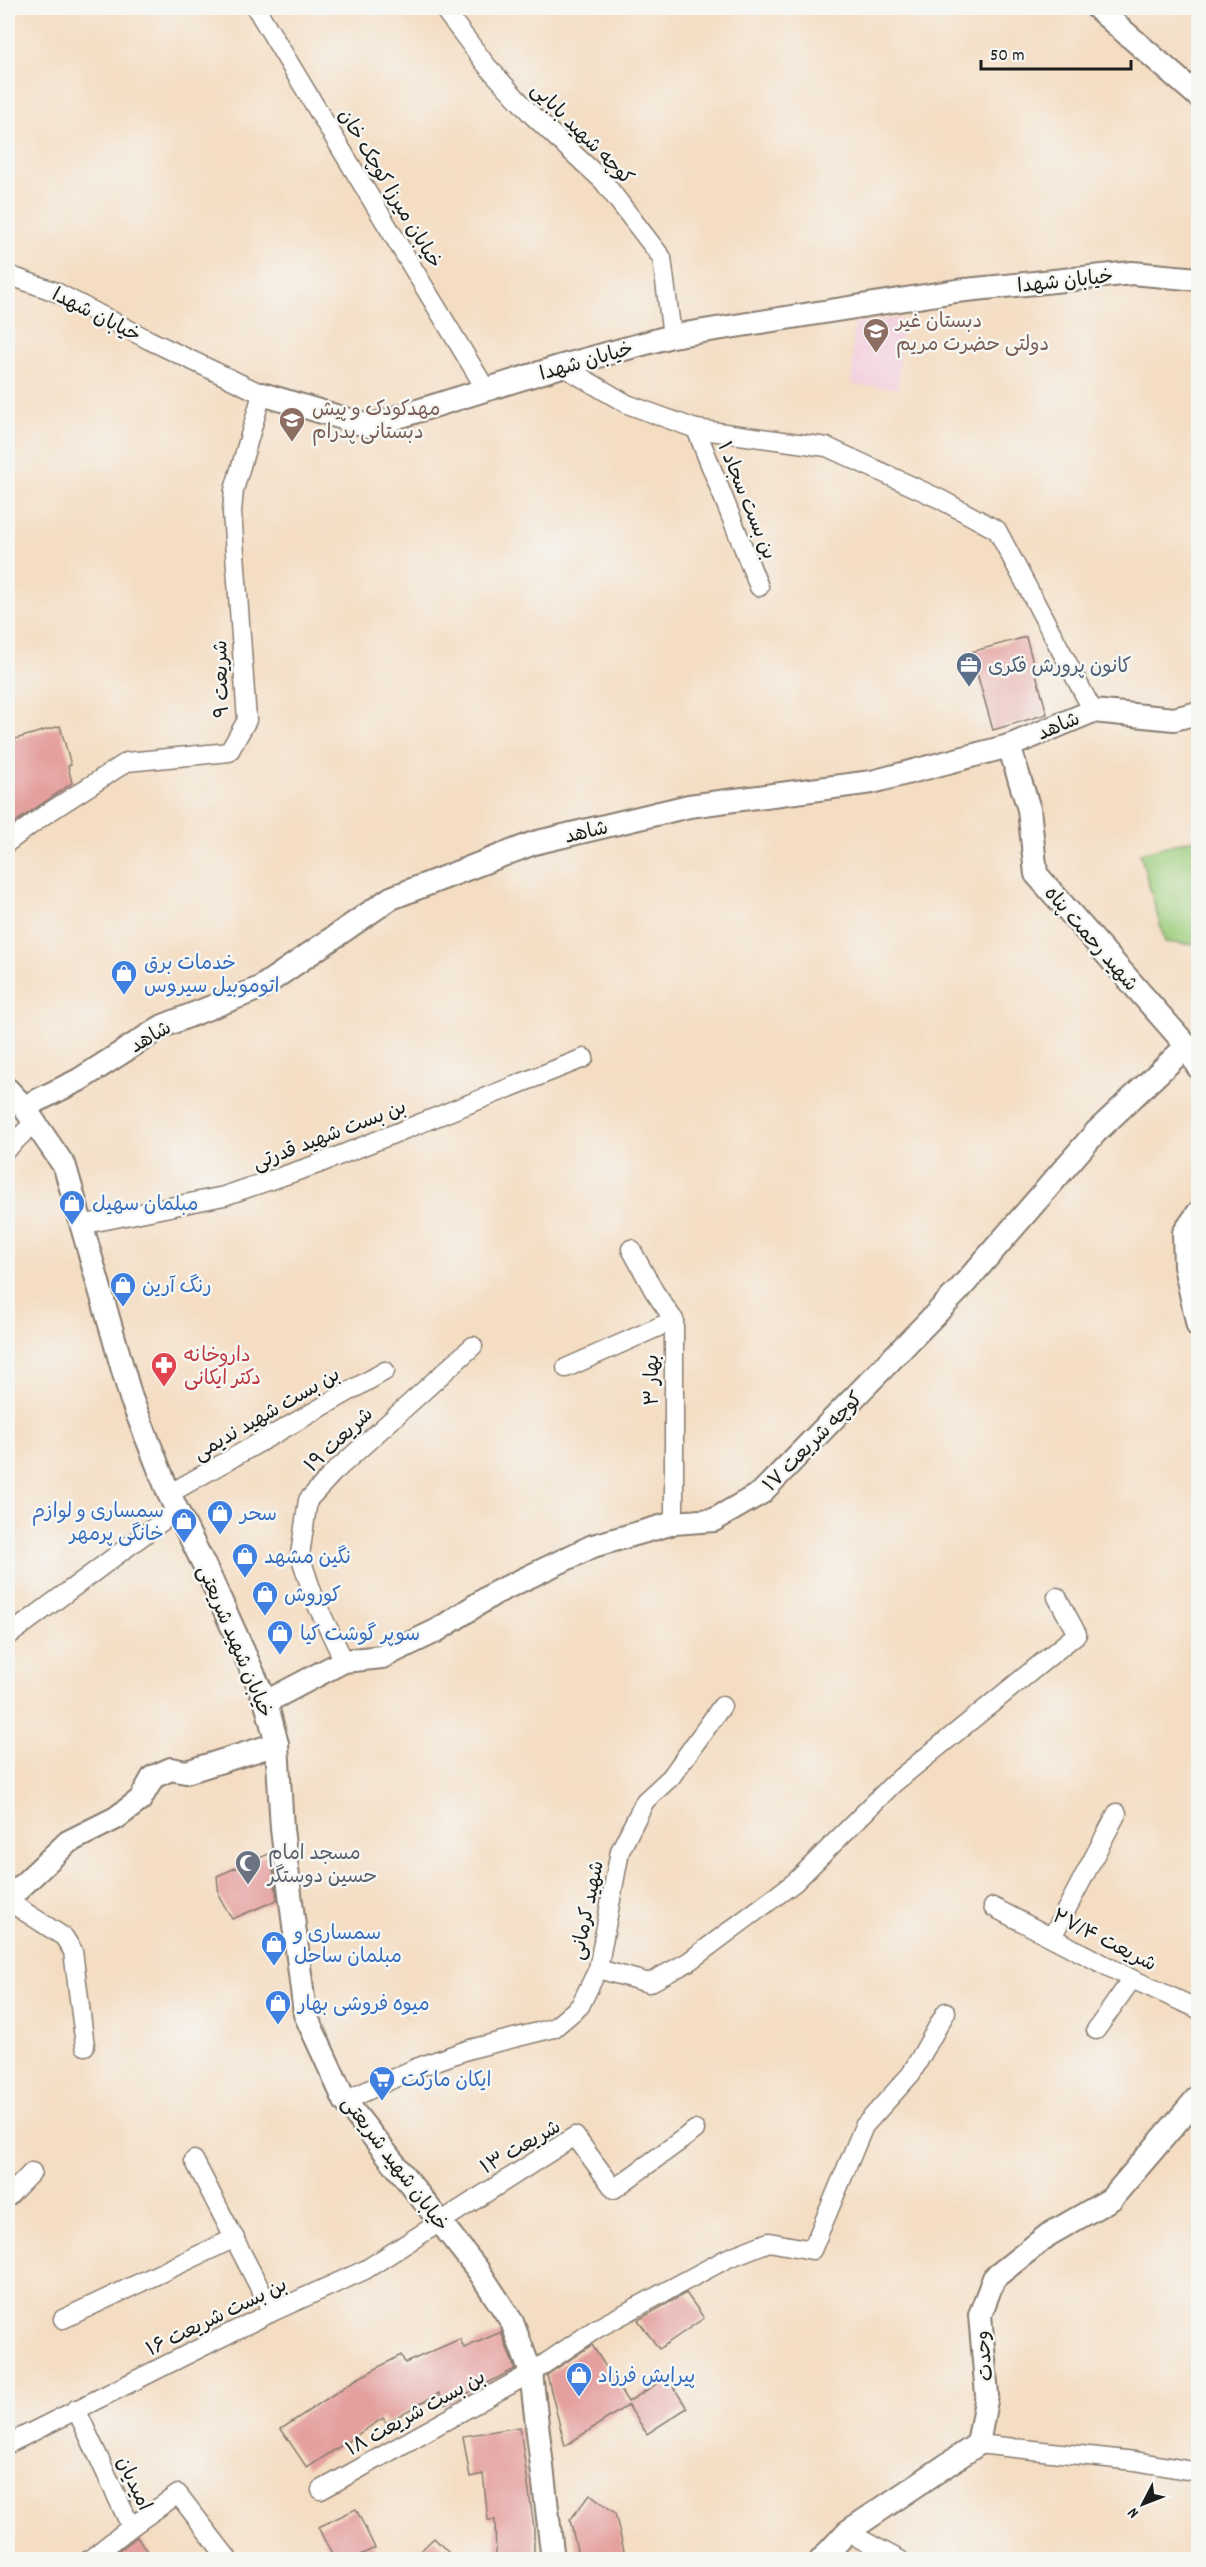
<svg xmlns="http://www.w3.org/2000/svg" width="1206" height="2567" font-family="Dekko,'Playpen Sans Arabic',sans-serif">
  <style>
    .built { fill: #f3cfde }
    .green { fill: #9dcd7b; stroke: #5c744c; stroke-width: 1.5 }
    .building { fill: #e4a09f }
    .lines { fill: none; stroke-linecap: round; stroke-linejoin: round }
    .minor-casing { stroke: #887c70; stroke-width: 21 }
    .tertiary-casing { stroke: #887c70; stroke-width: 26 }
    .minor { stroke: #fff; stroke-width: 18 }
    .tertiary { stroke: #fff; stroke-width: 22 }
    .labels { text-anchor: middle; stroke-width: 5; stroke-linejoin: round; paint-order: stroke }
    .street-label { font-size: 20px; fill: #1c1c1c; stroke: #f6f6f2 }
    .education-label { font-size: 20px; fill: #785e54; stroke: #f6f6f2; text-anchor: start }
    .service-label { font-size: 20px; fill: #4e5e75; stroke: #f6f6f2; text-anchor: start }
    .shop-label { font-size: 20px; fill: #366cbe; stroke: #f6f6f2; text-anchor: start }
    .health-label { font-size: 20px; fill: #be3a42; stroke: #f6f6f2; text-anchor: start }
    .worship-label { font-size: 20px; fill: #5b616d; stroke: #f6f6f2; text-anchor: start }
  </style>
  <rect width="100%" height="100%" fill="#f6f6f2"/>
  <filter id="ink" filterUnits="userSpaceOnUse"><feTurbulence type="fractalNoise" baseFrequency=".0167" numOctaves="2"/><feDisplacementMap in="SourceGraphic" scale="12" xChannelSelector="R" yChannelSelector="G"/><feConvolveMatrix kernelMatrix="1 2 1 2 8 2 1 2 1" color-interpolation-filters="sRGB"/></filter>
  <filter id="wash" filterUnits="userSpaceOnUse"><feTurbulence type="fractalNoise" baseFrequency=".008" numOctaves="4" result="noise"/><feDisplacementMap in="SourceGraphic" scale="24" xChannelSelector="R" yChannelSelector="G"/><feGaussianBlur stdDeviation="1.35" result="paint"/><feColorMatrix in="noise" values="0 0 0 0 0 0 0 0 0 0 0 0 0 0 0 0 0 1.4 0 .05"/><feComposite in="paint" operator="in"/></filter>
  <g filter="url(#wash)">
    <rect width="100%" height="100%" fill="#f4ddc3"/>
    <path class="built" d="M901,318L898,388L852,385L854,323Z"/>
    <path class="green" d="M1198,838V945L1165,942L1140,853Z"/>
    <g id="blocks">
      <g class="building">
        <path d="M1026,637L1047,714L993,730L971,652Z"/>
        <path d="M60,726L71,765L68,766L72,783L11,825L8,810V741Z"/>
        <path d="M271,1853L277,1900L232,1919L219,1896L217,1876Z"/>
        <path d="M686,2293L704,2318L659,2349L638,2320Z"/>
        <path d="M501,2332L515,2369L445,2405L439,2393L386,2423L383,2418L307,2468L281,2429L355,2380L401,2355L405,2363L460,2339L464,2348Z"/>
        <path d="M592,2345L628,2402L667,2377L687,2408L647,2434L628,2405L565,2446L547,2375Z"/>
        <path d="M520,2427L534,2528V2559H496L495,2520H488L483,2474L470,2477L463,2436Z"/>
        <path d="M590,2494L615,2513L626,2559H601L600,2555L579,2559L570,2520Z"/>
        <path d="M356,2509L375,2548L352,2559H334L318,2527Z"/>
        <path d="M137,2537L154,2559H108Z"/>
        <path d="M434,2538L455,2559H412Z"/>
      </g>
    </g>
  </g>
  <g filter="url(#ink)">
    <use href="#blocks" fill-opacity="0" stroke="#887c70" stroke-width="1.5"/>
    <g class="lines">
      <g class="minor-casing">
        <g id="minor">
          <path d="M256,8L487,391"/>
          <path d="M443,8L487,66L533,116L603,181L662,258L672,336"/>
          <path d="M8,275L56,292L149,340L262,394L234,490L232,512L247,720L229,752L127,762L43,816L8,842"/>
          <path d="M562,366L627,404L696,429L827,447L940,499L997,530L1093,711"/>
          <path d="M696,429L759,587"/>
          <path d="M8,1148L35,1122"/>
          <path d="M81,1225L224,1196L318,1164L584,1058"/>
          <path d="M631,1249L654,1291L674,1320V1523"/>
          <path d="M566,1368L674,1320"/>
          <path d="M169,1494L385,1371"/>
          <path d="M8,1636L176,1511"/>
          <path d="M344,1661L315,1601L300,1555L308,1500L333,1473L473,1346"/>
          <path d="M8,1901L64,1937L73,1951L85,2046"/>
          <path d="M993,1907L1132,1979L1198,2009"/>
          <path d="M1052,1937L1117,1813"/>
          <path d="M598,1969L649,1983L688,1962L795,1882L894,1783L1077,1634L1057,1597"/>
          <path d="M1096,2030L1132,1979"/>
          <path d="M345,2101L416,2068L470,2049L554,2028L580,2006L598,1969L620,1851L645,1801L671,1777L722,1706"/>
          <path d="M194,2160L272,2312"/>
          <path d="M8,2197L32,2172"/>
          <path d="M63,2319L235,2238"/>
          <path d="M76,2409L131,2527L89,2560"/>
          <path d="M8,2444L272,2312L365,2270L575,2136L614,2189L695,2130"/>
          <path d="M978,2444L1135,2461L1198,2472"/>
          <path d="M321,2490L531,2373L596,2329L728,2258L769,2242L812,2250L864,2126L911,2074L946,2012"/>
          <path d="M131,2527L178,2494L229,2560"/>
          <path d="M847,2532L900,2560"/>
        </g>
      </g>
      <g class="tertiary-casing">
        <g id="tertiary">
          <path d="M1097,8L1198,96"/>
          <path d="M262,394L369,426L562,366L672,336L956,291L1132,273L1198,279"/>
          <path d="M1009,746L1029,809L1036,874L1187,1046L1198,1067"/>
          <path d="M8,1090L24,1107L65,1167L131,1398L169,1494L209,1575L266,1702L277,1744L282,1829L305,2014L345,2101L478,2270L512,2322L531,2373L553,2560"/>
          <path d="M24,1107L79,1080L163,1026L260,988L391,898L534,843L689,806L872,782L1009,746L1093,711L1174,719L1198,713"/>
          <path d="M1198,1213L1184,1233L1185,1266L1198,1326"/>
          <path d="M266,1702L344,1661L382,1657L436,1631L495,1593L593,1546L674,1523L714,1520L761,1493L959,1290L1096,1132L1187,1046"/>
          <path d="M8,1899L68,1842L116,1818L140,1800L153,1777L171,1769L186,1772L277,1744"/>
          <path d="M821,2560L847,2532L978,2444L987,2395L980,2315L994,2278L1048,2235L1111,2199L1198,2097"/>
        </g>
      </g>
      <use href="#minor" class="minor"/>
      <use href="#tertiary" class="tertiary"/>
    </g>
  </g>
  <defs>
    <g id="school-pin" transform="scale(1.35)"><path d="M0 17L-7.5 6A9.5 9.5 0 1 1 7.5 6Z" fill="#8d6e63" stroke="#f6f6f2"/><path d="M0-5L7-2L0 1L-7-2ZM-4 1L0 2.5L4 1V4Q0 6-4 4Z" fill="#fff"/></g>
    <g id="office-pin" transform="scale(1.35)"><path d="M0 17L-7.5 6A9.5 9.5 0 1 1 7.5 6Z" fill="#5c6f8a" stroke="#f6f6f2"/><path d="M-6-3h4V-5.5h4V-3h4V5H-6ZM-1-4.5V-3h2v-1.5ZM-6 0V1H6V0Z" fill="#fff"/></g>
    <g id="shop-pin" transform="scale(1.35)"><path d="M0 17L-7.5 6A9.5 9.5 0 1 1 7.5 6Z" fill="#3f7fe0" stroke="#f6f6f2"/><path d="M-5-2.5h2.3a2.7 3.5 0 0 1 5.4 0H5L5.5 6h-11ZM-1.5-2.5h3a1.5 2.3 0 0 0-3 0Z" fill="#fff"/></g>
    <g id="pharmacy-pin" transform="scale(1.35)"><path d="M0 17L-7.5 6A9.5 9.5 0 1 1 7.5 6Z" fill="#e0444e" stroke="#f6f6f2"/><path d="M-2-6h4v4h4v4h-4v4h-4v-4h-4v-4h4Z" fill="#fff"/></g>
    <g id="mosque-pin" transform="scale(1.35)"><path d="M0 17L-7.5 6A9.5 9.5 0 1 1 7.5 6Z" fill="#6b7280" stroke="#f6f6f2"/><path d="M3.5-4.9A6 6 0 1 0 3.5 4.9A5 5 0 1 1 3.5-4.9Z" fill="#fff"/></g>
    <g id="supermarket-pin" transform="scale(1.35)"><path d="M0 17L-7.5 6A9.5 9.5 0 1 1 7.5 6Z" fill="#3f7fe0" stroke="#f6f6f2"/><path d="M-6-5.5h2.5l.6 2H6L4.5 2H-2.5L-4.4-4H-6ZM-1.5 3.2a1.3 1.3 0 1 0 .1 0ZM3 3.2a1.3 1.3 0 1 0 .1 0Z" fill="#fff"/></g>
  </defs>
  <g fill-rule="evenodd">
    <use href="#school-pin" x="876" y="331"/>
    <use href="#school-pin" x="292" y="420"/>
    <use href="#office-pin" x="969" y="665"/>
    <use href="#shop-pin" x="124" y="973"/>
    <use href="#shop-pin" x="72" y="1203"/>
    <use href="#shop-pin" x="123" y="1285"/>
    <use href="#pharmacy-pin" x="164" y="1365"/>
    <use href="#shop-pin" x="220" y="1513"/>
    <use href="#shop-pin" x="184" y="1521"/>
    <use href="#shop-pin" x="245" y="1556"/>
    <use href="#shop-pin" x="265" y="1594"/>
    <use href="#shop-pin" x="280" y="1633"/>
    <use href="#mosque-pin" x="248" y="1863"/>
    <use href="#shop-pin" x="274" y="1944"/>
    <use href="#shop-pin" x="278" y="2003"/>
    <use href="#supermarket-pin" x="382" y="2079"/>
    <use href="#shop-pin" x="579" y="2375"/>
  </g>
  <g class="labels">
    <g class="street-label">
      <text transform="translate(583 133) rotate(45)" y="7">کوچه شهید بابایی</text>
      <text transform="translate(391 188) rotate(59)" y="7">خیابان میرزا کوچک خان</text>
      <text transform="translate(1065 280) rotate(-6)" y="7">خیابان شهدا</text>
      <text transform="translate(97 314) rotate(27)" y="7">خیابان شهدا</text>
      <text transform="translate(586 360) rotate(-16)" y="7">خیابان شهدا</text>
      <text transform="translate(748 500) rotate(68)" y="7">بن بست سجاد ۱</text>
      <text transform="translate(220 679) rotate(-91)" y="7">شریعت ۹</text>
      <text transform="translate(1058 725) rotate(-23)" y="7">شاهد</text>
      <text transform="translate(586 831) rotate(-13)" y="7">شاهد</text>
      <text transform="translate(1092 938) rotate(49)" y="7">شهید رحمت پناه</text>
      <text transform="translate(150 1036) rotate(-30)" y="7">شاهد</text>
      <text transform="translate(329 1134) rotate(-21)" y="7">بن بست شهید قدرتی</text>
      <text transform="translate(651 1380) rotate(-90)" y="7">بهار ۳</text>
      <text transform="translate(266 1413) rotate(-30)" y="7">بن بست شهید ندیمی</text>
      <text transform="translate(338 1439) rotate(-43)" y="7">شریعت ۱۹</text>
      <text transform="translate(812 1441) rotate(-45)" y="7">کوچه شریعت ۱۷</text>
      <text transform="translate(236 1641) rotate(67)" y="7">خیابان شهید شریعتی</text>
      <text transform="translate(586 1910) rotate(-78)" y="7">شهید کرمانی</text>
      <text transform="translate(1105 1939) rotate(27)" y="7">شریعت ۲۷/۴</text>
      <text transform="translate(520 2146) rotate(-30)" y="7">شریعت ۱۳</text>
      <text transform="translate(396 2163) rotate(53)" y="7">خیابان شهید شریعتی</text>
      <text transform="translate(216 2316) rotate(-26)" y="7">بن بست شریعت ۱۶</text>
      <text transform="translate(983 2356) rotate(-95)" y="7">وحدت</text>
      <text transform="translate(415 2412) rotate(-29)" y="7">بن بست شریعت ۱۸</text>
      <text transform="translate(135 2483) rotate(65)" y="7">امیدیان</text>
    </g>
    <g class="education-label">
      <text x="896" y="327">دبستان غیر<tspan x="896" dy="23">دولتی حضرت مریم</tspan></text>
      <text x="312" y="415">مهدکودک و پیش<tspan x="312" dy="23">دبستانی پدرام</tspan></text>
    </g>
    <g class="service-label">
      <text x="988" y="672">کانون پرورش فکری</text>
    </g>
    <g class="shop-label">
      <text x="144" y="969">خدمات برق<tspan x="144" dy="23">اتوموبیل سیروس</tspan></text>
      <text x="92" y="1210">مبلمان سهیل</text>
      <text x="142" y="1292">رنگ آرین</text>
      <text x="164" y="1517" text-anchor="end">سمساری و لوازم<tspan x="164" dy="23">خانگی پرمهر</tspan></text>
      <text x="240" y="1520">سحر</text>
      <text x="264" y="1563">نگین مشهد</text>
      <text x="284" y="1601">کوروش</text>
      <text x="300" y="1640">سوپر گوشت کیا</text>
      <text x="294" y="1939">سمساری و<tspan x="294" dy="23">مبلمان ساحل</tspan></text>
      <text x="298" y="2010">میوه فروشی بهار</text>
      <text x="401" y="2086">ایکان مارکت</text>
      <text x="598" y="2382">پیرایش فرزاد</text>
    </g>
    <g class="health-label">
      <text x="184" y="1361">داروخانه<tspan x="184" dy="23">دکتر ایکانی</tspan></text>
    </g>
    <g class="worship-label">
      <text x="268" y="1859">مسجد امام<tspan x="268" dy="23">حسین دوستگر</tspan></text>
    </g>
  </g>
  <rect width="1206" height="2567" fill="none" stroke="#f6f6f2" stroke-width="30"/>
  <g transform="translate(1143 2504) rotate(228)" stroke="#f6f6f2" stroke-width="4.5" paint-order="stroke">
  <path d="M0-4.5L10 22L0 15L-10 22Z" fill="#1c1c1c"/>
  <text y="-9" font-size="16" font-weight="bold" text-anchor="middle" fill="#1c1c1c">N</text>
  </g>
  <path d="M981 60v9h150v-9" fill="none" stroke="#1c1c1c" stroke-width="3"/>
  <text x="990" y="60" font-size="18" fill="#1c1c1c" stroke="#f6f6f2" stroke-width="4.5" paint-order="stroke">50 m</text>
</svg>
